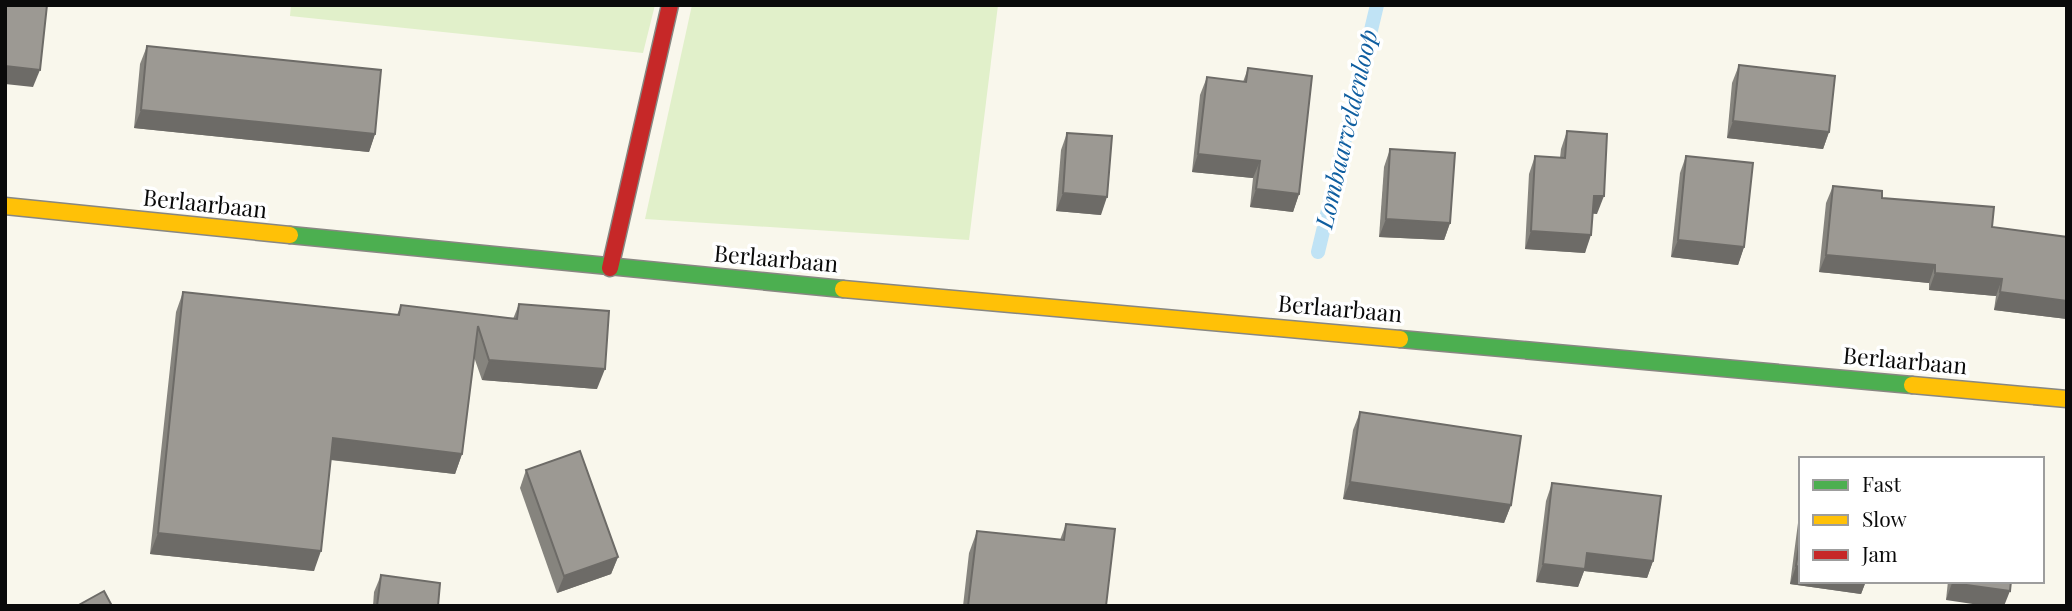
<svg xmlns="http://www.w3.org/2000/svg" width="2072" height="611" font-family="'Playfair Display',serif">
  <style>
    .green { fill: #e1f0ca }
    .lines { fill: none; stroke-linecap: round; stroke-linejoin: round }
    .stream { stroke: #c0e3f5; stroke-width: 14 }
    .fast-casing { stroke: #888782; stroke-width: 19 }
    .slow-casing { stroke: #888782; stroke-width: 19 }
    .jam-casing { stroke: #888782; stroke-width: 19 }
    .fast { stroke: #4caf50; stroke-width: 16 }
    .slow { stroke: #ffc107; stroke-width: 16 }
    .jam { stroke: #c62828; stroke-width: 16 }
    .wall { fill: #86847e }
    .shaded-wall { fill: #6d6b67 }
    .building { fill: #9c9993; stroke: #6d6b67; stroke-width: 2 }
    .labels { text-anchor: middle; stroke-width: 7; stroke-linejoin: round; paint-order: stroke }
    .street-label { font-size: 23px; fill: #0a0a0a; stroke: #fff }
    .water-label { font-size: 24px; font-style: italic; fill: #0f5ea0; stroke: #fff }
  </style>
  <rect width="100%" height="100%" fill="#f9f7ec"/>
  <g class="green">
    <path d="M291,5H655L643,53L290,16Z"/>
    <path d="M692,5H998L969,240L645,219Z"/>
  </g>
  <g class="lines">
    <path class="stream" d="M1318,252L1377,5"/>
    <g class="fast-casing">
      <g id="fast">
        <path d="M290,235L843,289"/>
        <path d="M1400,339L1912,385"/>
      </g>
    </g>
    <g class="slow-casing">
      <g id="slow">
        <path d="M5,206L290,235"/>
        <path d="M843,289L1400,339"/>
        <path d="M1912,385L2067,399"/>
      </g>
    </g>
    <g class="jam-casing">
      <path id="jam" d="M610,268L670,5"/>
    </g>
    <use href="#fast" class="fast"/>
    <use href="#slow" class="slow"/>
    <use href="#jam" class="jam"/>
  </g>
  <g class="wall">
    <path d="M147,46L375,134L369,152L134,128L140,64Z"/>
    <path d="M1739,65L1829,132L1823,149L1727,138L1732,83Z"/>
    <path d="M1248,68L1299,194L1293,212L1250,207L1253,178L1192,172L1200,95L1207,77L1243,82Z"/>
    <path d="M1567,131L1597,214L1592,213L1585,253L1525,249L1529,174L1535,156L1560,158L1561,149Z"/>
    <path d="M1067,133L1101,215L1056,211L1061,150Z"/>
    <path d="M1390,149L1450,223L1444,240L1379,237L1384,167Z"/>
    <path d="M1686,156L1744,247L1738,265L1671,257L1680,173Z"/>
    <path d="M1833,186L1992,227L2067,237V319L1994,310L1996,296L1929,290V283L1819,272L1826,203Z"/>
    <path d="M183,292L397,315L401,305L513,319L519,304L597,389L482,380L474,357L462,454L455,474L330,460L314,571L150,554L176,312Z"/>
    <path d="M1360,412L1511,505L1504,523L1343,499L1353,430Z"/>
    <path d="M526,470L618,557L611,574L557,593L520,488Z"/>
    <path d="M1552,483L1653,561L1647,578L1584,571L1578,587L1536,582L1546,501Z"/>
    <path d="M1801,514V581H1866L1861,594L1790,584L1798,523Z"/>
    <path d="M1066,524L1106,606H963L969,553L977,531L1060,540Z"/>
    <path d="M381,575L438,606H373L374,592Z"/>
    <path d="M1948,581H2011L1946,600Z"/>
  </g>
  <g class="shaded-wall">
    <path d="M5,66L40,70L33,87L5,84Z"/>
    <path d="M141,110L375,134L369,152L134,128Z"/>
    <path d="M1733,121L1829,132L1823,149L1727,138Z"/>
    <path d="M1198,154L1260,161L1253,178L1192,172Z"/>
    <path d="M1256,189L1299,194L1293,212L1250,207Z"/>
    <path d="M1063,193L1107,197L1101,215L1056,211Z"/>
    <path d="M1594,196H1604L1597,214L1587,213Z"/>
    <path d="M1386,219L1450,223L1444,240L1379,237Z"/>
    <path d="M1531,231L1591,235L1585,253L1525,249Z"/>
    <path d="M1678,240L1744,247L1738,265L1671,257Z"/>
    <path d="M1826,255L1935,265L1929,283L1819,272Z"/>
    <path d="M1935,273L2002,279L1996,296L1929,290Z"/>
    <path d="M2000,292L2067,301V319L1994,310Z"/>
    <path d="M489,360L605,369L597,389L482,380Z"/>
    <path d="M333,438L462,454L455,474L325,459Z"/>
    <path d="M1350,482L1511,505L1504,523L1343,499Z"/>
    <path d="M158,533L321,551L314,571L150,554Z"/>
    <path d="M1587,553L1653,561L1647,578L1584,571L1578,587L1536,582L1543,564Z"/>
    <path d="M618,557L611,574L557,593L564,576Z"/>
    <path d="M1796,566L1801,567V581H1866L1861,594L1790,584Z"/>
    <path d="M1952,583L2010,591L2004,606H1986L1946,600Z"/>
  </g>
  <g class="building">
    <path d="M5,5H47L40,70L5,66Z"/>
    <path d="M147,46L381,70L375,134L141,110Z"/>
    <path d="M1739,65L1835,76L1829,132L1733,121Z"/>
    <path d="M1248,68L1312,76L1299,194L1256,189L1260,161L1198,154L1207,77L1246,82Z"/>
    <path d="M1567,131L1607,134L1604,196H1594L1591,235L1531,231L1535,156L1565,158Z"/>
    <path d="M1067,133L1112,136L1107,197L1063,193Z"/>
    <path d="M1390,149L1455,153L1450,223L1386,219Z"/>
    <path d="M1686,156L1753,163L1744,247L1678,240Z"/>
    <path d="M1833,186L1882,191V198L1994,207L1992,227L2067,237V301L2000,292L2002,279L1935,273V265L1826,255Z"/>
    <path d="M183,292L399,315L401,305L517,319L519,304L609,311L605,369L489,360L478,326L462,454L333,438L321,551L158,533Z"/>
    <path d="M1360,412L1521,436L1511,505L1350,482Z"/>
    <path d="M580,451L618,557L564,576L526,470Z"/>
    <path d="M1552,483L1661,496L1653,561L1587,553L1585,569L1543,564Z"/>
    <path d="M1066,524L1115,529L1106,606H968L977,531L1064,540Z"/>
    <path d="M1801,531V567L1796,566Z"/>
    <path d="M381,575L440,583L438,606H377Z"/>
    <path d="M1952,581H2011L2010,591L1952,583Z"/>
    <path d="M104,591L112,606H77Z"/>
  </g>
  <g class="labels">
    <g class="street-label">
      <text transform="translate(205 204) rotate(6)" y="8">Berlaarbaan</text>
      <text transform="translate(776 259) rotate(5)" y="8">Berlaarbaan</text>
      <text transform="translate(1340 309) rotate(5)" y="8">Berlaarbaan</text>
      <text transform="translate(1905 361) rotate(5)" y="8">Berlaarbaan</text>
    </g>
    <g class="water-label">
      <text transform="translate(1347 129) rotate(-77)" y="8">Lombaarveldenloop</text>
    </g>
  </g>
  <rect width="2072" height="611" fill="none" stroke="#0a0a0a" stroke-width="14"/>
  <rect x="1799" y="457" width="245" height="126" fill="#ffffff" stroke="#9d9d9d" stroke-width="2"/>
  <rect x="1813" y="480" width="35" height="10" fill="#4caf50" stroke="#9d9d9d" stroke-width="2"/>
  <text x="1862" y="492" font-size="21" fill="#0a0a0a">Fast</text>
  <rect x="1813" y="515" width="35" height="10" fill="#ffc107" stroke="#9d9d9d" stroke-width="2"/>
  <text x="1862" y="527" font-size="21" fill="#0a0a0a">Slow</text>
  <rect x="1813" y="550" width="35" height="10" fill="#c62828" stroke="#9d9d9d" stroke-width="2"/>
  <text x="1862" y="562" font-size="21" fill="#0a0a0a">Jam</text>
</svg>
